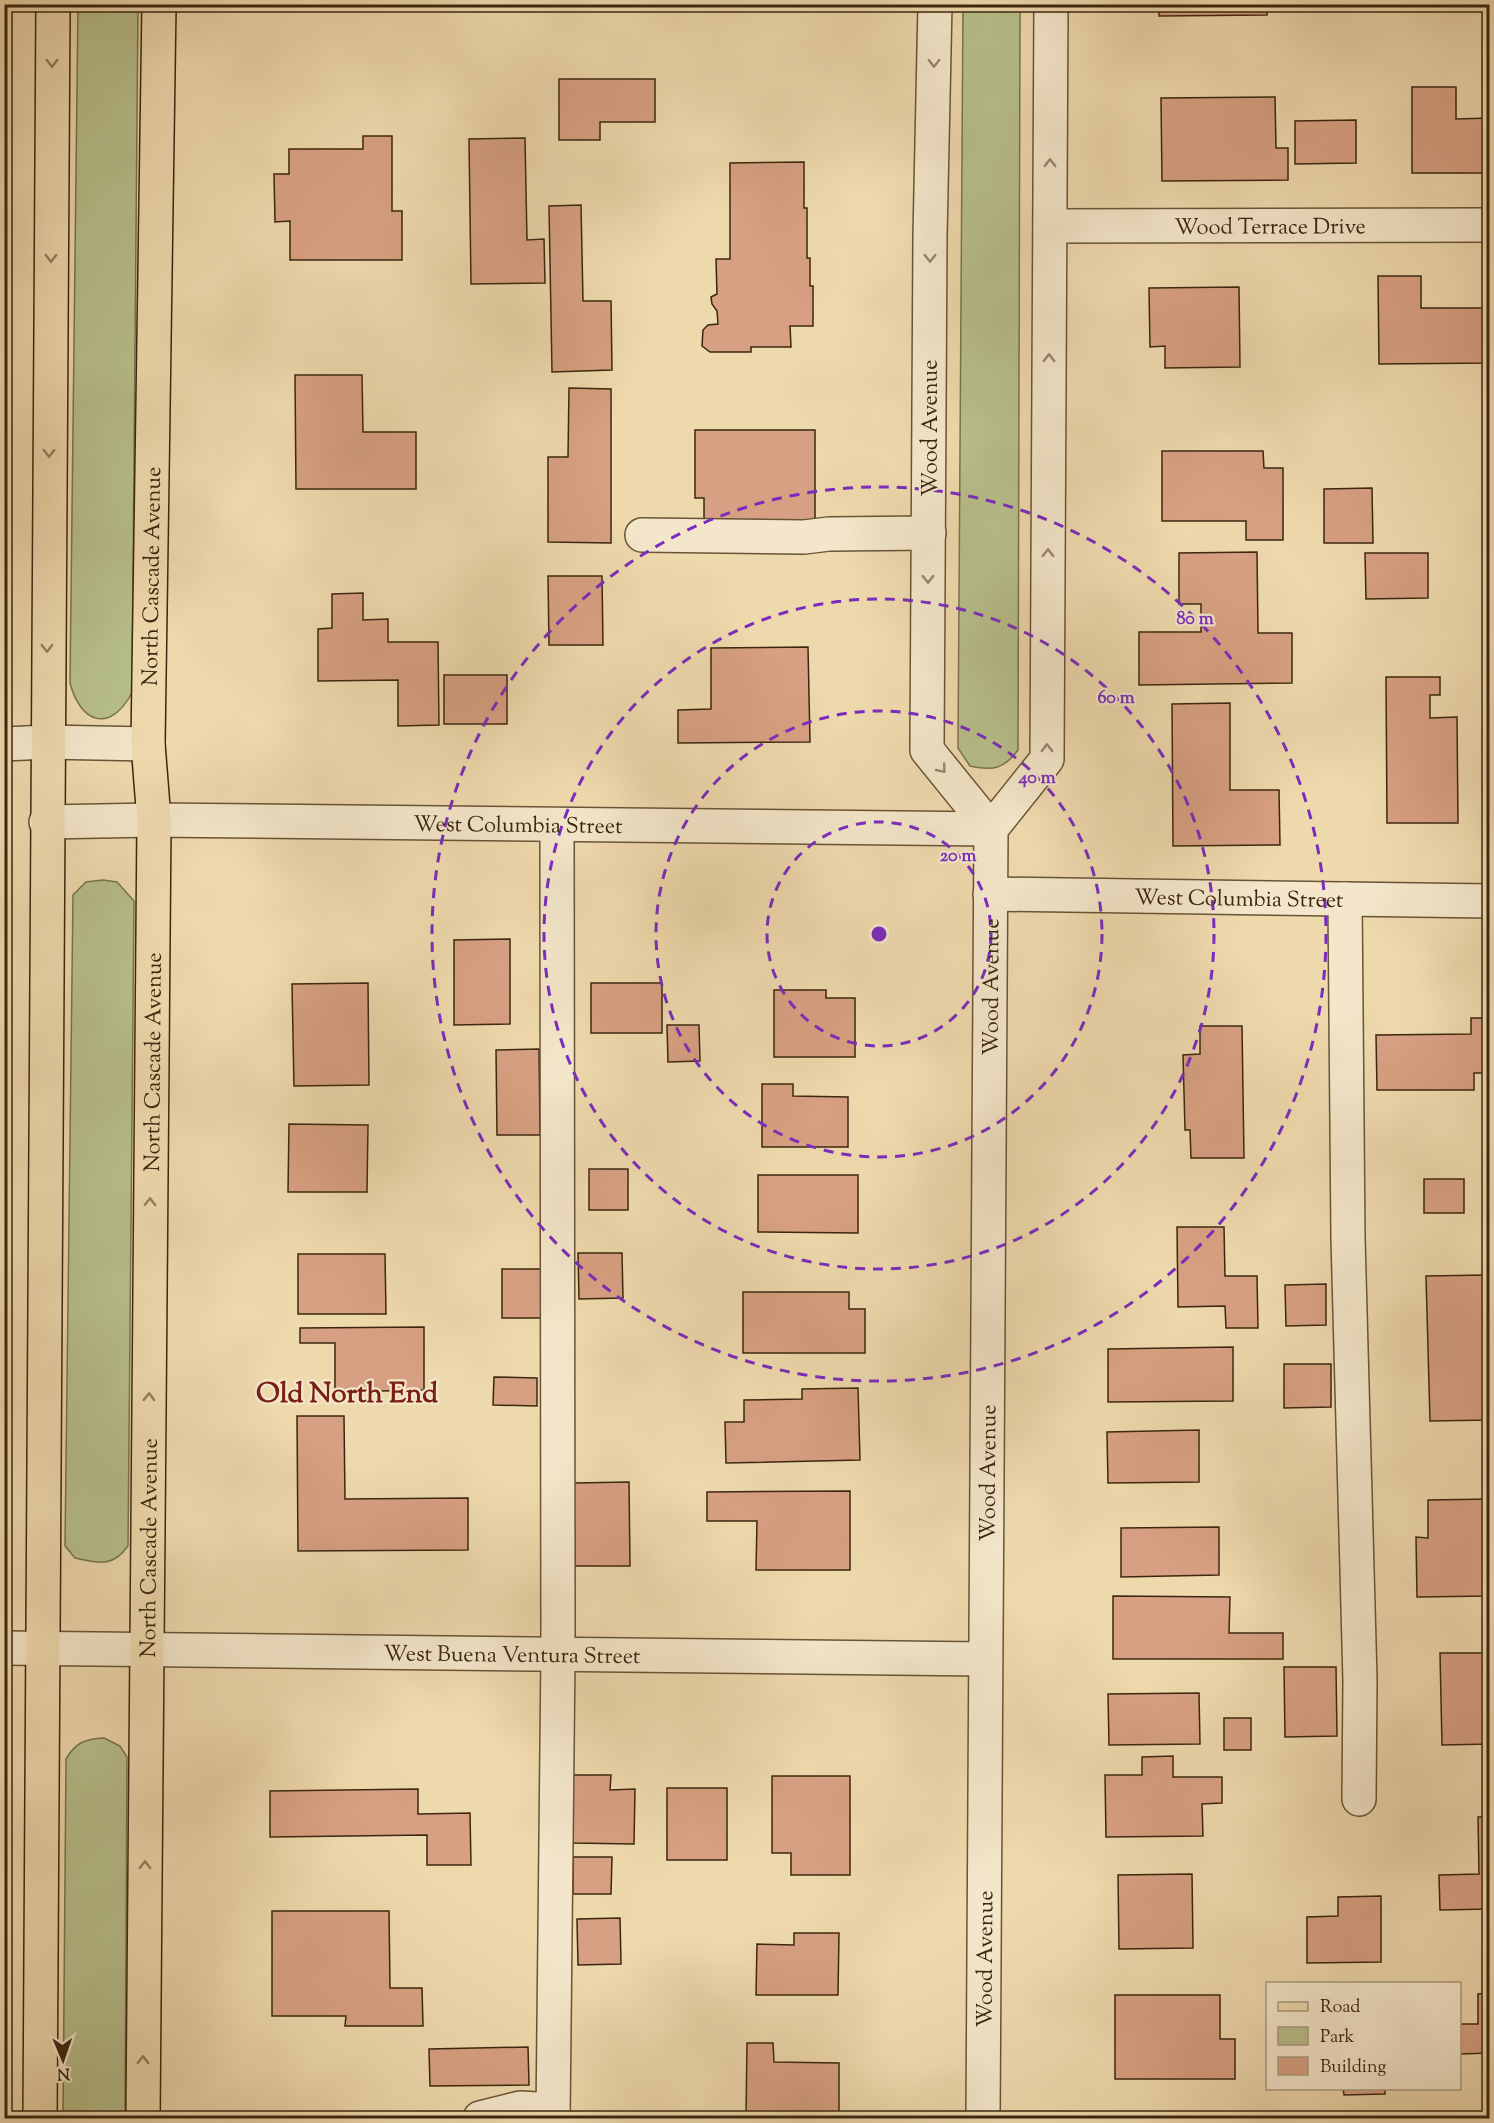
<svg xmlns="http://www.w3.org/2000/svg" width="1494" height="2123" font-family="'Sorts Mill Goudy',serif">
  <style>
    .green { fill: #b7bf8b; stroke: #79734d; stroke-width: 1.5 }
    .building { fill: #d7a082; stroke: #3b270f; stroke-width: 1.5 }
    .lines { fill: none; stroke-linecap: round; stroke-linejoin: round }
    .minor-casing { stroke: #685436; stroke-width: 36 }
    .major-casing { stroke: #3b270f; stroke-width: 36 }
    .minor { stroke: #f4e6ca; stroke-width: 33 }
    .major { stroke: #eed9ad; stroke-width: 33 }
    .oneway { stroke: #94805e }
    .oneway2 { stroke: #98866c }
    .ring { fill: none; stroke: #7b2cbf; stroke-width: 3; stroke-dasharray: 10 8 }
    .labels { text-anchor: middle; stroke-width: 4.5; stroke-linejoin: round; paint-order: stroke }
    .street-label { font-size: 22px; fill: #3b270f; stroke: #f4e6ca }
    .district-label { font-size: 28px; font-weight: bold; fill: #7a1f14; stroke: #f4e6ca }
    .centre { fill: #7b2cbf; stroke: #f4e6ca; stroke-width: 3 }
    .ring-label { font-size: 18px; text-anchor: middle; font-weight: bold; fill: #7b2cbf; stroke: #f4e6ca; stroke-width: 4.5; stroke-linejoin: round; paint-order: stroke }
  </style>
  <rect width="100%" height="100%" fill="#eed9ad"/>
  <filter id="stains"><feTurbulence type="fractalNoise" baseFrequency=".00333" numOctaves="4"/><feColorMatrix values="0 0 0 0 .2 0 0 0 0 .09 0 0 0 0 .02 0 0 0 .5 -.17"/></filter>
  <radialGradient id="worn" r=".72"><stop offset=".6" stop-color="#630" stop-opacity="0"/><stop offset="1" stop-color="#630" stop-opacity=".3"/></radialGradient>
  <g class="green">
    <path d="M78,5H138L132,693C110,733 81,724 70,683Z"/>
    <path d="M963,5H1018L1020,12L1018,750C1004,769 993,771 970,766L958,748Z"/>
    <path d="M103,880L117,882L134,901L128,1546C112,1568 99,1563 75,1558L65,1546L73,895L86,882Z"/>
    <path d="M104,1738L120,1746L127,1757L125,2118H63L66,1759C76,1742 85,1739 104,1738Z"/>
  </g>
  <g class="building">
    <path d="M1159,4H1267V15L1159,16Z"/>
    <path d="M559,79H655V122H600V140H559Z"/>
    <path d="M1412,87H1456V119L1490,118V173H1412Z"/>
    <path d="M1275,97L1276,148H1288V180L1162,181L1161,98Z"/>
    <path d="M1356,120V163L1295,164V121Z"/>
    <path d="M363,136H392V211H402V260H290V221L275,222L274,174H289V149H363Z"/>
    <path d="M525,138L527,240L544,239L545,283L471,284L469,139Z"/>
    <path d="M804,162V208H807V258H810V286H813V326H790L791,347H751V352H710L702,346L703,330L708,325L718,324L717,311L712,304L711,297L717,294L716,259H730V163Z"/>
    <path d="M581,205L583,301H611L612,370L552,372L549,206Z"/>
    <path d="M1378,276H1421V308H1490V363L1379,364Z"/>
    <path d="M1239,287L1240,367L1165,368V346L1150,347L1149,288Z"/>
    <path d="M295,375H362L363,432H416V489H296Z"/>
    <path d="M569,388L611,389V543L548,542V457H568Z"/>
    <path d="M695,430H815V524L704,525V498H695Z"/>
    <path d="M1162,451H1263L1264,468H1283V540H1246V521H1162Z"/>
    <path d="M1372,488L1373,543H1324V489Z"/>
    <path d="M1257,552L1258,633H1292V683L1139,685V632H1201V604H1179V553Z"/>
    <path d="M1365,553H1428V598L1366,599Z"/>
    <path d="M548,576H602L603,645H549Z"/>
    <path d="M363,593V620L388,619V642H438L439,725L398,726V680L318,681V629L332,628V594Z"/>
    <path d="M808,647L810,742L678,743V710L711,709V648Z"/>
    <rect x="444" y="675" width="63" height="49"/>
    <path d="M1386,677H1440V695H1430V718L1457,717L1458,823H1387Z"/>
    <path d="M1230,703V790H1279L1280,845L1173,846L1172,704Z"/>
    <path d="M1486,725H1490V806H1488Z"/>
    <path d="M510,939V1024L454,1025V940Z"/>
    <path d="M368,983L369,1085L294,1086L292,984Z"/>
    <rect x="591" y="983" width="71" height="50"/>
    <path d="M774,990H826V998H855V1057H774Z"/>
    <path d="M1471,1018H1490V1073H1474V1090H1377L1376,1035L1471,1034Z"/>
    <path d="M667,1025H699L700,1061L668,1062Z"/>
    <path d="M1200,1026H1242L1244,1158H1191L1190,1130H1185L1183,1055L1200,1054Z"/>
    <path d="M539,1049L540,1135H497L496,1050Z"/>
    <path d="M762,1084H793V1096L848,1097V1147H762Z"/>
    <path d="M289,1124L368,1125L367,1192H288Z"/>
    <rect x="589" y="1169" width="39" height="41"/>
    <path d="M758,1175H858V1233L758,1232Z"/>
    <rect x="1424" y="1179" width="40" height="34"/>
    <path d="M1177,1227H1224L1225,1276H1257L1258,1328H1226L1225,1306L1178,1307Z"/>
    <path d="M578,1253H622L623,1298L579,1299Z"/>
    <path d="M298,1254H385L386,1314H298Z"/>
    <rect x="502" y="1269" width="39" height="49"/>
    <path d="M1486,1275L1490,1331V1420L1430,1421L1426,1276Z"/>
    <path d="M1326,1284V1325L1286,1326L1285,1285Z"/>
    <path d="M743,1292H849V1309H865V1353H743Z"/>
    <path d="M424,1327V1390L335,1392V1343H300V1328Z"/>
    <path d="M1233,1347V1401L1108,1402V1349Z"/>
    <path d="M1284,1364H1331V1407L1284,1408Z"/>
    <path d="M494,1377L537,1378V1406L493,1405Z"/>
    <path d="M858,1388L860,1460L726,1463L725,1422H744V1400L802,1399V1389Z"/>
    <path d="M297,1416H344L345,1499L468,1498V1550L298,1551Z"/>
    <path d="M1199,1430V1482L1108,1483L1107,1432Z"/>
    <path d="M629,1482L630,1566H575L574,1483Z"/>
    <path d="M850,1491V1570H756L757,1521H707V1492Z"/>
    <path d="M1490,1499V1596L1417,1597L1416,1537L1428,1538V1500Z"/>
    <path d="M1219,1527V1575L1121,1577V1528Z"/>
    <path d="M1113,1596L1230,1597L1229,1633H1283V1659H1113Z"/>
    <path d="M1440,1653H1490V1744L1442,1745Z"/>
    <path d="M1284,1667H1336L1337,1736L1285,1737Z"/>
    <path d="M1199,1693L1200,1744L1109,1745L1108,1694Z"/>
    <rect x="1224" y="1718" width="27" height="32"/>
    <path d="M1173,1756V1777H1222V1803L1202,1804L1203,1836L1106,1837L1105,1775H1142V1757Z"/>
    <path d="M573,1775H611L610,1790L635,1789L634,1844L572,1843Z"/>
    <path d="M772,1776H850V1875H791V1853H772Z"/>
    <rect x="667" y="1788" width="60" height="72"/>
    <path d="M418,1789V1814L470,1813L471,1865H427V1835L270,1837V1791Z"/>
    <path d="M1478,1817H1490V1909L1440,1910L1439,1875L1479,1874Z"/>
    <path d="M573,1857H612L611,1894H573Z"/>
    <path d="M1192,1874L1193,1948L1119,1949L1118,1875Z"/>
    <path d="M1381,1896V1962L1307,1963V1917L1338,1916V1897Z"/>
    <path d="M272,1911H389L390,1988H422L423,2026H345L346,2016H272Z"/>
    <path d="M620,1918L621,1964L578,1965L577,1919Z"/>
    <path d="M794,1933H839L838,1995H756L757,1944L794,1945Z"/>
    <path d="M1490,1993V2053L1460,2054V2024H1478V1994Z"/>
    <path d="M1115,1995H1220V2039H1235V2079H1115Z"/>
    <path d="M747,2043H773L774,2062L839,2063V2118H746Z"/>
    <path d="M528,2047L529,2085L430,2086L429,2049Z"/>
    <path d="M1343,2088H1385V2094L1344,2095Z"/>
  </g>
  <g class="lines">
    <g class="minor-casing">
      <g id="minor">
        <path d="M935,4L930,236L927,750L991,829"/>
        <path id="s1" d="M1050,226L1490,225"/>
        <path d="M642,535L804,537L829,534L929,533"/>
        <path d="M4,744L47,742L148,744"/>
        <path id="s2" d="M46,822L154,820L991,829"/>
        <path id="s3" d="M990,894L1490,901"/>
        <path d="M1345,899L1348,1238L1360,1680L1359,1799"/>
        <path id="s4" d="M4,1648L984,1659"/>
        <path d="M480,2118L520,2108L553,2110"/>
        <path d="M553,2118L558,1655L557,825"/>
        <path id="s5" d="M983,2118L991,829L1047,759L1051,4"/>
      </g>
    </g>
    <g class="major-casing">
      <g id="major">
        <path d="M40,2118L53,4"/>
        <path id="s6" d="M143,2118L154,820L148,744L159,4"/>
      </g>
    </g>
    <use href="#minor" class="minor"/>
    <use href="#major" class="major"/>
  </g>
  <defs><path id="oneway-chevron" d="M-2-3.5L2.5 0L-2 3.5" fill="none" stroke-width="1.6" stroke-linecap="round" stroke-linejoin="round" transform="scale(1.5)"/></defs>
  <g class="oneway">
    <use href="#oneway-chevron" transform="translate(52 63) rotate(90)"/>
    <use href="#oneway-chevron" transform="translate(51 258) rotate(90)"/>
    <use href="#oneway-chevron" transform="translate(49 453) rotate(90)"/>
    <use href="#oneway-chevron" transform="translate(47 648) rotate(90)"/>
    <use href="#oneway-chevron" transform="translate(150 1202) rotate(-89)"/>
    <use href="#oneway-chevron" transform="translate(149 1397) rotate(-89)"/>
    <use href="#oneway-chevron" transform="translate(145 1865) rotate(-90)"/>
    <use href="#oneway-chevron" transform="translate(143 2060) rotate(-90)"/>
  </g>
  <g class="oneway2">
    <use href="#oneway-chevron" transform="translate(934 63) rotate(91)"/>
    <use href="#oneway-chevron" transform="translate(1050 163) rotate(-90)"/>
    <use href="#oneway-chevron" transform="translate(930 258) rotate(90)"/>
    <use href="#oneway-chevron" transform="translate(1049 358) rotate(-90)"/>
    <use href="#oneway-chevron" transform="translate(1048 553) rotate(-90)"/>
    <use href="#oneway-chevron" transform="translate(928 579) rotate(90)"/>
    <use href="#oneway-chevron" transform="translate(1047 748) rotate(-90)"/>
    <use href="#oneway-chevron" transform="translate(942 769) rotate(51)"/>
  </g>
  <g class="ring">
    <circle cx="879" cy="934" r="112"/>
    <circle cx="879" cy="934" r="223"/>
    <circle cx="879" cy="934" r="335"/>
    <circle cx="879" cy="934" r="447"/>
  </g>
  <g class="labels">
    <g class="street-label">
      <text dy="8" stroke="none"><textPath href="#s1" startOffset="220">Wood Terrace Drive</textPath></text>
      <text transform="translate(929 428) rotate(-90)" y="8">Wood Avenue</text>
      <text dy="8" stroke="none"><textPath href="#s6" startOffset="1542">North Cascade Avenue</textPath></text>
      <text dy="8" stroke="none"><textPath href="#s2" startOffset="472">West Columbia Street</textPath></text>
      <text dy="8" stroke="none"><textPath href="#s3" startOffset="249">West Columbia Street</textPath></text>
      <text dy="8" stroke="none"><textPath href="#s5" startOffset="1131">Wood Avenue</textPath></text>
      <text dy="8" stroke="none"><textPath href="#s6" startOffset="1056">North Cascade Avenue</textPath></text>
      <text dy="8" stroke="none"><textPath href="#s5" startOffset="645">Wood Avenue</textPath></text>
      <text dy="8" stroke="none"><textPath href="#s6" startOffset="570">North Cascade Avenue</textPath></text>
      <text dy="8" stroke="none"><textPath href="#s4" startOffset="508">West Buena Ventura Street</textPath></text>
      <text dy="8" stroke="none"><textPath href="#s5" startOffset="159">Wood Avenue</textPath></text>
    </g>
    <g class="district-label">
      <text x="347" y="1402">Old North End</text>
    </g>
  </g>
  <circle cx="879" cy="934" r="9" class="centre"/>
  <g class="ring-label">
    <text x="1195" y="624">80 m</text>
    <text x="1116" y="703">60 m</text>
    <text x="1037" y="783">40 m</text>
    <text x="958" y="861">20 m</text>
  </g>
  <rect width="1494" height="2123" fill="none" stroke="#eed9ad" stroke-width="24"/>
  <rect x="6" y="6" width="1482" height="2111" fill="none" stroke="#3b270f" stroke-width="3"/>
  <rect x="12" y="12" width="1470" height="2099" fill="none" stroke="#3b270f" stroke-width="1.5"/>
  <rect x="1266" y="1982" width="195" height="108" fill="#f4e6ca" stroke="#aa9a7f" stroke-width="1.5"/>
  <rect x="1278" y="2002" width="30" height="9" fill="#eed9ad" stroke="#aa9a7f" stroke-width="1.5"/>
  <text x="1320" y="2012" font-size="18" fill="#3b270f">Road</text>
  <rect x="1278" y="2027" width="30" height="18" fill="#b7bf8b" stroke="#aa9a7f" stroke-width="1.5"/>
  <text x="1320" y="2042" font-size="18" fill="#3b270f">Park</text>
  <rect x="1278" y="2057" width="30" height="18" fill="#d7a082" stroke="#aa9a7f" stroke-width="1.5"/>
  <text x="1320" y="2072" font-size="18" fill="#3b270f">Building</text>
  <g transform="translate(63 2060) rotate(178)" stroke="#f4e6ca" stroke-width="4.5" paint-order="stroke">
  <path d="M0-4.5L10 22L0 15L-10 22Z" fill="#3b270f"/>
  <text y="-9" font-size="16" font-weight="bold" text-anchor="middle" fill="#3b270f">N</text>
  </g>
  <rect width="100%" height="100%" filter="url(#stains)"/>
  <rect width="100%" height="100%" fill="url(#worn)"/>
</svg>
